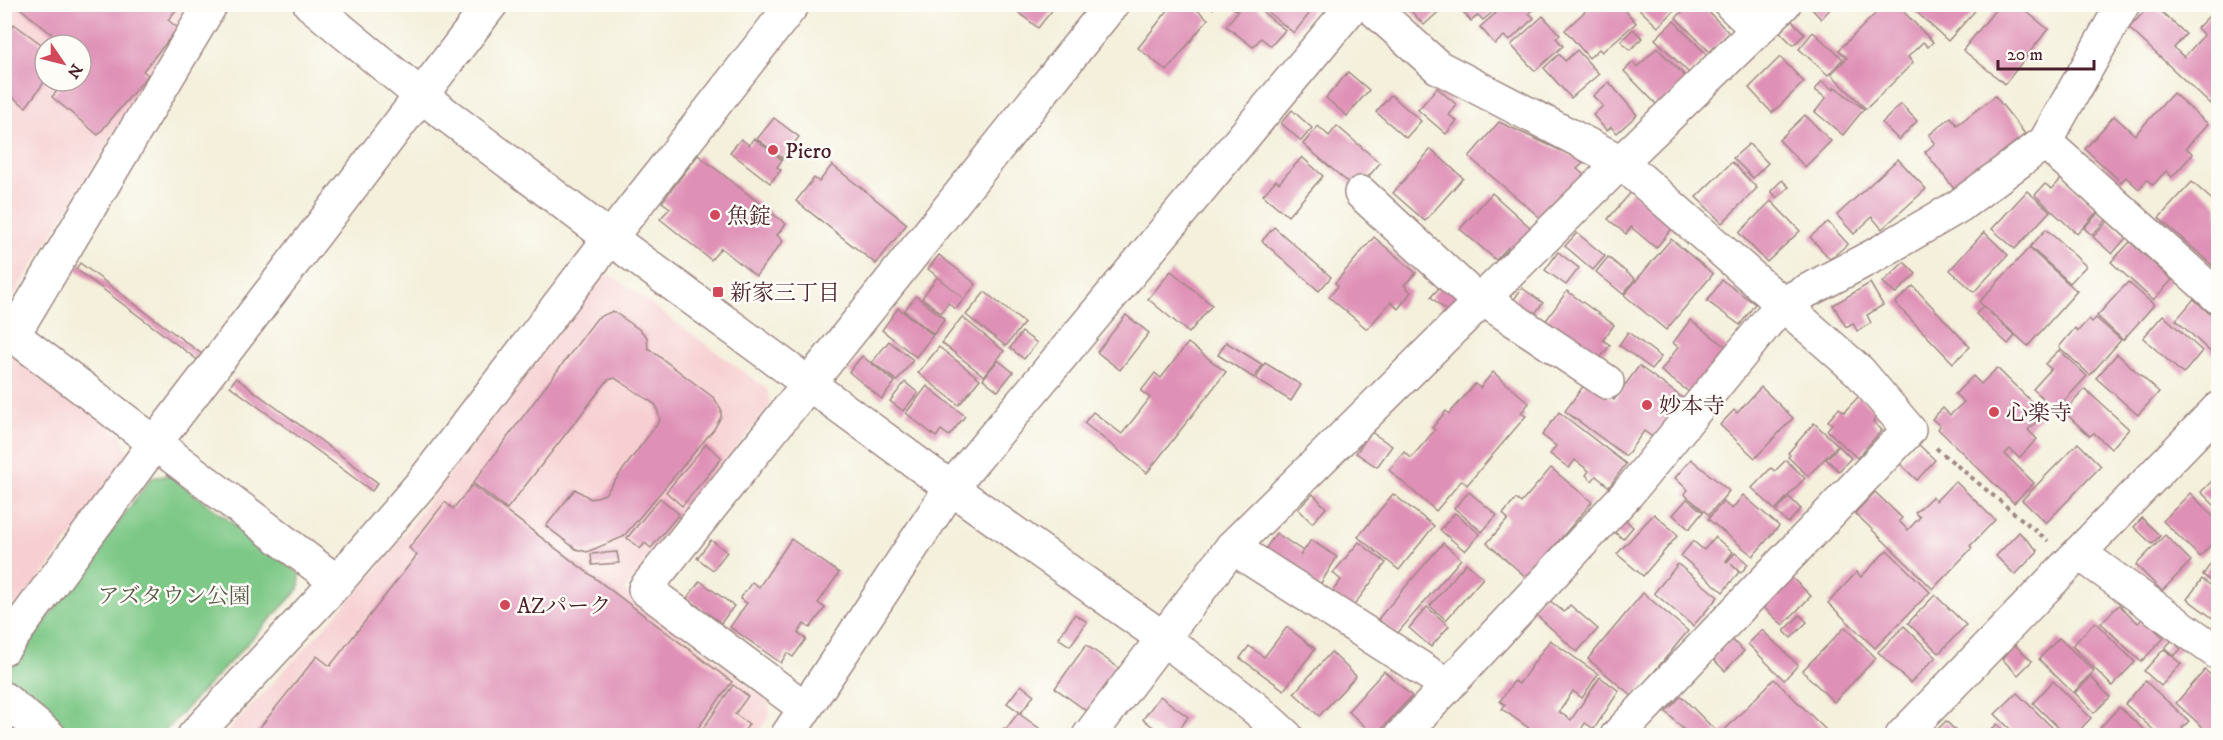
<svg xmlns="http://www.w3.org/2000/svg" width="2223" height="740" font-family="'IM FELL DW Pica','Noto Serif JP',serif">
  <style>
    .built { fill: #f7cfd2; fill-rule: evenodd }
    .green { fill: #7dc886; stroke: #647458; stroke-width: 1.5 }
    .building { fill: #df90b6 }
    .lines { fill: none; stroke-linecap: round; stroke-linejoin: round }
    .minor-casing { stroke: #9f8884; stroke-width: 36 }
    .path { stroke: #9f8884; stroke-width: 4; stroke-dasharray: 4.5 4.5; stroke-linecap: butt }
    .minor { stroke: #fff; stroke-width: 33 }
    .poi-dot { fill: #d1495b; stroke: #fdfcf7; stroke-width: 2 }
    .labels { text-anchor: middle; stroke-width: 5; stroke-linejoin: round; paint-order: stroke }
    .poi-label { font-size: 22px; fill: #4a1f2b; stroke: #fdfcf7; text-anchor: start }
    .park-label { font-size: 22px; fill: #5c5a4b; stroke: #fdfcf7 }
  </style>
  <rect width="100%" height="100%" fill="#fdfcf7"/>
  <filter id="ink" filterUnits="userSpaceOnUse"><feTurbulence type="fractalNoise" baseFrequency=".0167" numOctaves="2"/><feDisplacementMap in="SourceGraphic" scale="12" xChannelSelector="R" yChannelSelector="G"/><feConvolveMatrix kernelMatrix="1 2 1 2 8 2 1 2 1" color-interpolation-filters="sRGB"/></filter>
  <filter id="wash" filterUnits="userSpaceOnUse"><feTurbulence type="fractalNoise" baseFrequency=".008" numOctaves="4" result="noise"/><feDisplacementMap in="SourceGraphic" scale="24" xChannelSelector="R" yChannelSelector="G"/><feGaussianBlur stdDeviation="1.35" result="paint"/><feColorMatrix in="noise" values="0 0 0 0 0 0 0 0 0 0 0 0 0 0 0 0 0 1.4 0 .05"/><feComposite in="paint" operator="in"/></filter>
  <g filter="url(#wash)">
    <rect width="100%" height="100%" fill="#f4f0dc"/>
    <g class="built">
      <path d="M5,5H195L5,310ZM45,45H81V81H45Z"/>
      <path d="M613,276L767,389L770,406L624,590L768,700L770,715L756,735L223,736L372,576L599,277Z"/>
      <path d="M4,347L122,435L130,458L4,627Z"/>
    </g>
    <path class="green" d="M169,475L300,574L299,589L161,735H75L11,684L9,671L151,478Z"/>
    <g id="blocks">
      <g class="building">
        <path d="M15,4H181L168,20L178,28L143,71L148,75L98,135L52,97L65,81H81V45H65Z"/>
        <path d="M1008,4H1057L1038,28Z"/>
        <path d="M1173,4H1190L1208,19L1167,71L1138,48Z"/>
        <path d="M1199,4H1217L1213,9L1209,5L1206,9Z"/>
        <path d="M1237,4H1253L1285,30L1271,46L1261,38L1253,47L1226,26L1238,11L1234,8Z"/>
        <path d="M1270,4H1317L1294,33L1265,10Z"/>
        <path d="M1411,4H1447L1424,25L1409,9L1412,6Z"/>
        <path d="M1506,4H1530L1534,9L1529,13L1534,18L1509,41L1504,36L1495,44L1480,27Z"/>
        <path d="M1593,4H1620L1636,23L1602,52L1599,49L1589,58L1565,30Z"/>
        <path d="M1690,4H1701L1729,33L1710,52L1676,18Z"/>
        <path d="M1814,4H1835L1821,19L1811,8Z"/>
        <path d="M1885,4H1896L1933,42L1928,47L1923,42L1908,57L1913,63L1866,109L1831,74L1847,58L1839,50Z"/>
        <path d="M1908,4H1981L1948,41Z"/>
        <path d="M2000,4H2017L2048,29L2005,84L1963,50Z"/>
        <path d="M1457,5H1501L1483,20L1478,15L1471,21Z"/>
        <path d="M1635,5H1680L1658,27Z"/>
        <path d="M2150,5H2154L2186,34L2174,48L2184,57L2204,35L2197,28L2212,13L2218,19V95L2210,104L2129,28Z"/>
        <path d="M1543,16L1560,35L1556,38L1563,46L1535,71L1511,45Z"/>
        <path d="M1791,20L1805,34L1793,45L1779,31Z"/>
        <path d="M1674,21L1707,55L1689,73L1655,39Z"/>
        <path d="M14,24L45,47V81L26,107L4,91V37Z"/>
        <path d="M1633,29L1642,38L1630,50L1621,41Z"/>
        <path d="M1813,32L1843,59L1828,75L1799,49Z"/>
        <path d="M1657,48L1688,79L1659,107L1624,71L1633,62L1637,67Z"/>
        <path d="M1577,50L1599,74L1571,98L1544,68L1559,54L1565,61Z"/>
        <path d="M1780,57L1804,82L1772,113L1749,88Z"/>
        <path d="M1348,72L1369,90L1347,116L1326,98Z"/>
        <path d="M1822,81L1833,90L1835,87L1864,109L1843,135L1815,112L1826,98L1815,90Z"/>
        <path d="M1609,82L1637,115L1617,133L1611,127L1607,131L1593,115L1603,106L1593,96Z"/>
        <path d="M1437,88L1457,105L1449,115L1457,121L1446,134L1418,110Z"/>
        <path d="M2173,93L2208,124L2186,148L2193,154L2172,177L2166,171L2153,185L2147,180L2139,189L2126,177L2121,182L2085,149L2114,116L2135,135Z"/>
        <path d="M1391,95L1421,121L1406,138L1376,112Z"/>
        <path d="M1995,96L2025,134L1955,190L1925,152L1935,143L1929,135L1951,117L1957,125Z"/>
        <path d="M1901,104L1917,121L1899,140L1882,123Z"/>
        <path d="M4,108L12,115L4,124Z"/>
        <path d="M1292,110L1312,128L1301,141L1281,123Z"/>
        <path d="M1805,115L1831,141L1805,167L1779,140Z"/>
        <path d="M774,118L799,137L782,158L757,139Z"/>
        <path d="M1499,122L1577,158L1583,163L1577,169L1584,175L1544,221L1469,157Z"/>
        <path d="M1318,126L1329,136L1337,126L1380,163L1357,190L1303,144Z"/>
        <path d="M754,138L782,160L777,167L781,170L770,183L730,152L741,139L749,145Z"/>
        <path d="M1749,144L1768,163L1753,178L1733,158Z"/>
        <path d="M1431,149L1463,178L1425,221L1393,193Z"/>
        <path d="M698,155L786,224L777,235L783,241L756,276L721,248L711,260L660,219L670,208L662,202Z"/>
        <path d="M1302,157L1323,176L1288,216L1263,195L1276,180L1279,183Z"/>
        <path d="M1898,159L1926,189L1882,229L1872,217L1854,234L1837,215Z"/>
        <path d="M1732,162L1757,188L1722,223L1696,197Z"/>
        <path d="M832,165L907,224L876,264L796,201L814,178L819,182Z"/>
        <path d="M2062,178L2098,211L2077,234L2035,195L2045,184L2052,189Z"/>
        <path d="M1782,180L1789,187L1777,198L1771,191Z"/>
        <path d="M2192,182L2218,205V264L2215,268L2159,218Z"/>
        <path d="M1632,191L1674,226L1656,248L1631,227L1626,234L1608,219Z"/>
        <path d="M2027,191L2050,211L2015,249L1992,229Z"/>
        <path d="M1492,193L1533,230L1514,252L1508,247L1496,260L1460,229Z"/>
        <path d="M1771,201L1800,231L1767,262L1739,233Z"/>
        <path d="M2099,212L2107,219L2092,235L2084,228Z"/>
        <path d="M2108,221L2126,238L2112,254L2093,237Z"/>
        <path d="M1828,222L1848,244L1830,259L1810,237Z"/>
        <path d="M1274,227L1331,277L1319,291L1262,241Z"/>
        <path d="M2046,229L2086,266L2070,283L2030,247Z"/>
        <path d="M1984,232L2008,255L1974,292L1950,270Z"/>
        <path d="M1577,233L1605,256L1593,270L1565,246Z"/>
        <path d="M1374,237L1416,273L1404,285L1411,292L1398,309L1391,302L1367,329L1329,297L1338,286L1335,283Z"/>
        <path d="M1671,239L1713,274L1666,330L1624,295Z"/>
        <path d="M2130,242L2172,280L2153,300L2111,262Z"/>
        <path d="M2029,248L2077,291L2028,346L1979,302Z"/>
        <path d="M1558,252L1579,268L1566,285L1545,270Z"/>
        <path d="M939,255L976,284L956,309L948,303L941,313L922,298L937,277L962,297L928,269Z"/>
        <path d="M1608,257L1635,279L1623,294L1596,272Z"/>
        <path d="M1904,262L1916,274L1895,294L1883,282Z"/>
        <path d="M80,263L203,355L199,361L76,269Z"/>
        <path d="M1171,271L1212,305L1189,333L1148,299Z"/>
        <path d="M1722,280L1755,304L1740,325L1707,301Z"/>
        <path d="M2128,282L2154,305L2123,340L2097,316Z"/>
        <path d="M1443,283L1464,302L1451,315L1431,297Z"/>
        <path d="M1870,283L1883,305L1867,315L1871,323L1857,331L1853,323L1846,327L1833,305Z"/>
        <path d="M1913,286L1970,347L1953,363L1895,303Z"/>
        <path d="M1522,288L1543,303L1530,320L1510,305Z"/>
        <path d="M1567,291L1614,325L1603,340L1610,345L1595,365L1542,326Z"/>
        <path d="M985,292L1024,323L1006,346L966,315Z"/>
        <path d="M916,296L945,319L934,334L904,311Z"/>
        <path d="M2194,299L2218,322V359L2176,320Z"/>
        <path d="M1983,306L2015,336L2008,344L1976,314Z"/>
        <path d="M898,308L933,335L916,357L882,330Z"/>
        <path d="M613,311L640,330L647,337L648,348L714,398L721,409V417L714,429L623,537L587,552L576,549L546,526L575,489L591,499L605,494L660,420L656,405L615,378L608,380L507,509L473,483L597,318Z"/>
        <path d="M1126,315L1149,333L1120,370L1097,352Z"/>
        <path d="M2163,315L2202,351L2183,374L2143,338Z"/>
        <path d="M962,317L1004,351L984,376L942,343Z"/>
        <path d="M2096,318L2121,340L2090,375L2059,347L2075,328L2078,331L2089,319L2092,322Z"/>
        <path d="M1690,320L1728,348L1693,395L1661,371L1678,347L1673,343Z"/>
        <path d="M1022,332L1037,343L1024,359L1010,348Z"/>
        <path d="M1628,332L1661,357L1652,369L1619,345Z"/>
        <path d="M889,341L913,360L897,381L872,362Z"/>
        <path d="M1226,342L1263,365L1254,378L1218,355Z"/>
        <path d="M1188,343L1226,372L1147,473L1084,423L1093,412L1122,434L1150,398L1141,391L1155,373L1161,378Z"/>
        <path d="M939,347L980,379L959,405L918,373Z"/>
        <path d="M2059,350L2087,376L2056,410L2033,389L2051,369L2045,364Z"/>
        <path d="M2117,354L2159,392L2138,415L2096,378Z"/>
        <path d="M862,356L895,382L882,399L849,372Z"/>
        <path d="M998,360L1013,372L998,391L983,379Z"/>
        <path d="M1265,363L1301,385L1291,401L1256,379Z"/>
        <path d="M1639,366L1684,399L1655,439L1644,431L1626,456L1565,411L1587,381L1614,400Z"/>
        <path d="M1997,368L2044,414L2028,430L2037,439L2019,458L2010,449L2005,454L2034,483L2014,503L1938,429L1940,426L1932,419L1943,408L1950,415L1964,402L1955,394L1973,376L1981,384Z"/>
        <path d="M1493,372L1529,403L1521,413L1526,416L1467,485L1462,480L1436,511L1389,470L1404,452L1411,458L1435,430L1432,428L1446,411L1449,414L1475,384L1480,388Z"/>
        <path d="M236,378L378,483L372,491L230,386Z"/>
        <path d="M905,382L918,393L903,411L890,401Z"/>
        <path d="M927,386L965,416L949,436L941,430L936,437L906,413Z"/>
        <path d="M1761,387L1793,418L1755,458L1720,425L1734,410L1737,413Z"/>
        <path d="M2085,389L2129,429L2111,449L2094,433L2090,436L2064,412Z"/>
        <path d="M1859,396L1879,415L1873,422L1882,430L1857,458L1827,430L1832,424L1828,421L1839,408L1844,412Z"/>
        <path d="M1559,412L1626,464L1609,487L1596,476L1592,481L1586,475L1589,471L1575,460L1569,468L1550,454L1556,446L1542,435Z"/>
        <path d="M1814,423L1838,445L1808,476L1788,457L1790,455L1788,453Z"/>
        <path d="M1371,432L1392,446L1377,467L1356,453Z"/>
        <path d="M2078,443L2101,466L2046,523L2022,500Z"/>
        <path d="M706,444L722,458L682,506L666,492Z"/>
        <path d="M1918,444L1935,460L1917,480L1899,463Z"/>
        <path d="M1839,446L1851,458L1839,471L1826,459Z"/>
        <path d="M1691,459L1729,491L1709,515L1684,494L1688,490L1675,478Z"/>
        <path d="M1786,460L1805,478L1775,510L1752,488L1771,468L1775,471Z"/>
        <path d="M1551,468L1592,502L1527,578L1487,543L1508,519L1503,514L1516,499L1521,503Z"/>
        <path d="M2218,475V509L2201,492Z"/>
        <path d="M1955,481L1995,520L1970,546L1972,548L1933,589L1855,513L1875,492L1902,518L1899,521L1908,530L1920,517L1915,513L1932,497L1936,501Z"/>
        <path d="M472,485L732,682L692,736H253L317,656L330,666L417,555L409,548L445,502L453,509Z"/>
        <path d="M1469,492L1497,515L1482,532L1454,508Z"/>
        <path d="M2190,493L2218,521V537L2200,557L2163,521Z"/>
        <path d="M1313,494L1326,508L1312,523L1298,509Z"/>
        <path d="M1393,494L1434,526L1399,570L1358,537Z"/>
        <path d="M1743,495L1779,526L1753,556L1708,519L1723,502L1732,509Z"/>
        <path d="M1789,497L1801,509L1788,523L1776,512Z"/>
        <path d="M660,498L679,514L651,548L645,543L640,549L627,538Z"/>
        <path d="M1687,499L1703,512L1689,529L1673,515Z"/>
        <path d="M1455,513L1480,534L1465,551L1440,530Z"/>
        <path d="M1654,514L1678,535L1643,576L1617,554Z"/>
        <path d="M1622,517L1633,527L1623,539L1611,529Z"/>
        <path d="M2142,518L2160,536L2152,544L2134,527Z"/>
        <path d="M2019,532L2038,551L2015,575L1996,556Z"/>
        <path d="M1276,533L1303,551L1300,556L1311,540L1337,557L1318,588L1262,554Z"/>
        <path d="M2165,535L2191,561L2162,591L2136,565Z"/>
        <path d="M1715,537L1733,552L1726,561L1727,562L1735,553L1748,564L1741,573L1731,564L1739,572L1723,592L1681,556L1693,541L1704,550Z"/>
        <path d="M791,539L839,573L818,603L825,608L810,628L804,624L798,633L806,639L793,657L787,653L781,663L730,627L747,603L740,599L752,582L759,587Z"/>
        <path d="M711,540L727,552L713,570L697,558Z"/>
        <path d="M1359,542L1386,563L1351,609L1331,593L1341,580L1333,573Z"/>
        <path d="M1443,543L1461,559L1396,635L1378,619Z"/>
        <path d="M1887,550L1930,592L1875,648L1828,603L1857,572L1861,577Z"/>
        <path d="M617,552L619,563L592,565L591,554Z"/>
        <path d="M2217,554L2218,555V586L2203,575Z"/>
        <path d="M1466,563L1483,578L1446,620L1430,606Z"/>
        <path d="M1678,564L1718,597L1693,626L1654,593Z"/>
        <path d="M1791,577L1811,596L1783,625L1762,606Z"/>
        <path d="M2202,579L2218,591V622L2187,599Z"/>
        <path d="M700,581L734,606L721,623L687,598Z"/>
        <path d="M1643,593L1688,631L1633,697L1588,659Z"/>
        <path d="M1935,595L1966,625L1939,653L1908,623Z"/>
        <path d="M1544,596L1564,612L1570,605L1598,629L1577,652L1531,610Z"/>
        <path d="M2119,605L2138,623L2143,618L2164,638L2141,662L2101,623Z"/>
        <path d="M1427,607L1449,626L1431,647L1409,628Z"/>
        <path d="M1075,614L1087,622L1070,646L1058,638Z"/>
        <path d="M1800,615L1807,622L1791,638L1784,631Z"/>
        <path d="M2095,622L2135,662L2112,686L2072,646Z"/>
        <path d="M1904,626L1936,657L1910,683L1878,652Z"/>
        <path d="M1287,627L1315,649L1284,690L1240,658L1249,646L1264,657Z"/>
        <path d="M1845,627L1876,658L1834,702L1802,671Z"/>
        <path d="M1762,630L1798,665L1784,680L1748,644Z"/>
        <path d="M2059,638L2094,671L2073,693L2039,659Z"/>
        <path d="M1731,639L1744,651L1725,671L1712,658Z"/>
        <path d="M1550,640L1598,674L1582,698L1573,691L1559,712L1571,720L1600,677L1619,691L1594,729L1585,723L1577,736H1540L1502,709L1505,705L1500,701L1514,681L1519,684Z"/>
        <path d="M2172,640L2181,649L2174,656L2165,648Z"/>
        <path d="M1086,645L1119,668L1088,712L1055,688Z"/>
        <path d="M2015,645L2032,661L2018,675L2002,659Z"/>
        <path d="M2164,649L2181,664L2161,686L2144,671Z"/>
        <path d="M1331,652L1356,676L1319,716L1294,693Z"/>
        <path d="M2205,670L2213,677L2215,675L2218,678V722L2209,733L2176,703Z"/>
        <path d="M1384,671L1412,696L1375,736L1348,711Z"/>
        <path d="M2091,677L2110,697L2094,713L2075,693Z"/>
        <path d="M1774,679L1826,730L1821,736H1719Z"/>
        <path d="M2053,681L2091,718L2074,736H2067L2033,703Z"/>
        <path d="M2145,681L2189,721L2182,728L2190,736H2160L2125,704Z"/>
        <path d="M733,685L748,696L735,714L749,724L741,736H698Z"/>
        <path d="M1021,685L1034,695L1021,713L1007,703Z"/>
        <path d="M2017,693L2061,736H2017L1995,714Z"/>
        <path d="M1160,696L1188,717L1175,736H1165L1143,719Z"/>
        <path d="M1681,696L1718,733L1716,736H1690L1666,712Z"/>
        <path d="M2119,707L2151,736H2108L2100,728Z"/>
        <path d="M1018,713L1050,736H998L1004,728L1006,729Z"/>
        <path d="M1946,721L1961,736H1931Z"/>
        <path d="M1997,724L2009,736H1986Z"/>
      </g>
    </g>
  </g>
  <g filter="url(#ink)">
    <use href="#blocks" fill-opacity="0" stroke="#9f8884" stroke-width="1.5"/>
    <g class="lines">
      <g class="minor-casing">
        <g id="minor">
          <path d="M211,4L13,335L337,582"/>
          <path d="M310,4L420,95L610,238L951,488L1163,638L1255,708L1286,736"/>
          <path d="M1368,4L1438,67L1621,162L1860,372L1909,430L1617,736"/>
          <path d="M1731,4L1758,30"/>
          <path d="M2045,142L2218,297"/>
          <path d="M1361,193L1479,302"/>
          <path d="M1483,299L1607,382"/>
          <path d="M1232,547L1447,685"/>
          <path d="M2079,553L2218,653"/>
          <path d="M4,648L155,443L491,4"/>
          <path d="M4,699L49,736"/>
          <path d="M805,708L645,589L1112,4"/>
          <path d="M194,736L337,582L423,482L610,238L793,4"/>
          <path d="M787,736L951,488L1354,4"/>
          <path d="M1089,736L1232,547L1621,162L1784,4"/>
          <path d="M1401,736L1628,493L1782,304L1877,254L1959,206L2045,142L2123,4"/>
          <path d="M1902,736L2218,409"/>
        </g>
      </g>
      <path class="path" d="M1936,448L2048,541"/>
      <use href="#minor" class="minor"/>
    </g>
  </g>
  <g class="poi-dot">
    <circle cx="773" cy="150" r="6"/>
    <circle cx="715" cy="215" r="6"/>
    <rect x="712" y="286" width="12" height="12" rx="3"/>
    <circle cx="1647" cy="405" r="6"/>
    <circle cx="1994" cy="412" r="6"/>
    <circle cx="505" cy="605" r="6"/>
  </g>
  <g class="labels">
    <g class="poi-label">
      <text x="785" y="158">Piero</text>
      <text x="727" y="223">魚錠</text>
      <text x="730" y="300">新家三丁目</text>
      <text x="1659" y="413">妙本寺</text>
      <text x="2006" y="420">心楽寺</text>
      <text x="517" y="613">AZパーク</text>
    </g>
    <g class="park-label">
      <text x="174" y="603">アズタウン公園</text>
    </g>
  </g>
  <rect width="2223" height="740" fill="none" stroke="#fdfcf7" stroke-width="24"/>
  <g transform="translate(63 63) rotate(125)"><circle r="28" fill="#fdfcf7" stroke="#b5a4a5" stroke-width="1.5"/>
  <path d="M0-4.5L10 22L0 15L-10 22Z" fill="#d1495b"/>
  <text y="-9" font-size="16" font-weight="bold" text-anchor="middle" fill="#4a1f2b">N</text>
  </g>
  <path d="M1998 60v9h96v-9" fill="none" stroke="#4a1f2b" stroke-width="3"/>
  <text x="2007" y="60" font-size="18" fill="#4a1f2b" stroke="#fdfcf7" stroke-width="4.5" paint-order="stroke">20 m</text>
</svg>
